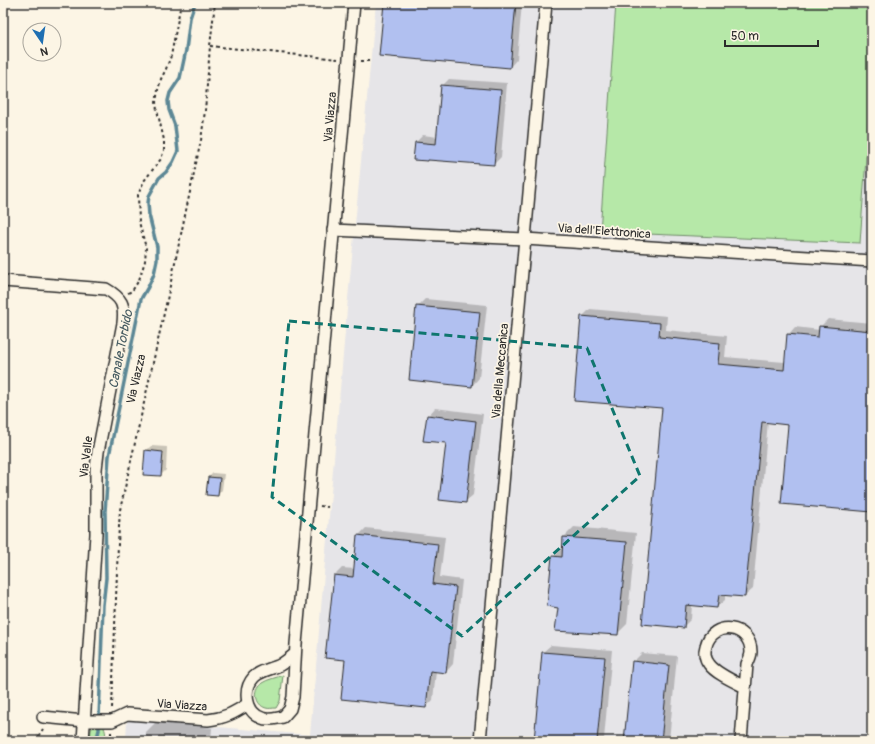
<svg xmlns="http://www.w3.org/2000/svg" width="875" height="744" font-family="Pangolin,sans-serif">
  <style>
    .built { fill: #e6e5e8 }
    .green { fill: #b6e8a8; stroke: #708a6a }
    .shadow { fill: #0003 }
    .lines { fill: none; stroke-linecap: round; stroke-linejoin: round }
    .stream { stroke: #5b8795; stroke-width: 3.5 }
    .building { fill: #b1c0f0; stroke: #2b2b2b }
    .minor-casing { stroke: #2b2b2b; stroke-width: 14 }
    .path { stroke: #2b2b2b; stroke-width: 2; stroke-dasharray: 3 3; stroke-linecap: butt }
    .minor { stroke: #fcf5e5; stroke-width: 11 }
    .marked { fill: none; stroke: #0f766e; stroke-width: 3; stroke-dasharray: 8 5; stroke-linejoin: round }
    .labels { text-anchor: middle; stroke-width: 3.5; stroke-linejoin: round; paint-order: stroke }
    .street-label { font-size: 12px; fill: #2b2b2b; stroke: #fcf5e5 }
    .water-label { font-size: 13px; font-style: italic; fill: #435960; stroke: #fcf5e5 }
  </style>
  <rect width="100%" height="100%" fill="#fcf5e5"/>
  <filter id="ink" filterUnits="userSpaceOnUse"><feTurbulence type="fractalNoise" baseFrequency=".025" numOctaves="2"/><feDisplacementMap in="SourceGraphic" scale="8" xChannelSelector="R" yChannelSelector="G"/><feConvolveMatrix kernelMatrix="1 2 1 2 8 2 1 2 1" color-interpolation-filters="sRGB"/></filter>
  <g filter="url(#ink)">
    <path class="built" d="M376,3H616L600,232L860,243L872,73V741H126L127,719L310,735L347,309Z"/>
    <g class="green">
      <path d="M616,3H872V73L860,243L600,232Z"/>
      <path d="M283,675L280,701L276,708C272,708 269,709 266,708C255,705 253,690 262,683C268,679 276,678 283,675Z"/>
      <path d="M93,726H103C106,731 106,735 105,741H90L91,730Z"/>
    </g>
    <g class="shadow">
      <path d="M385,3H522L517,59L510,67Z"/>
      <path d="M449,79L507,83L501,157L494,164L429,159L428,160L416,142L423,135L438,137L442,86Z"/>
      <path d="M425,299L487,305L479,378L472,386L417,307Z"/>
      <path d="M590,309L667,316L666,330L727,336L725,357L785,362L788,335L795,327L820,330V327L828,319L872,323V511L790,424L768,421L753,589L745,596L725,594V600L717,607L692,605L691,619L683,627L663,408L582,317Z"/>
      <path d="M435,408L483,414L473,495L465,502L447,442L428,416Z"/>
      <path d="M151,446L167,447L166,470L161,475L146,451Z"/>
      <path d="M213,473L224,474L222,490L218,495L208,478Z"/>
      <path d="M574,527L636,533L627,624L617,634L559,608L553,557L563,547L564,537Z"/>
      <path d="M366,528L445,537L440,577L462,580L453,664L446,672L436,671L433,700L426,707L346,659L335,575L342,568L355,569L358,536Z"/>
      <path d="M551,645L612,650L604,739L602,741H535L543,652Z"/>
      <path d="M642,653L677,656L669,741H625L633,662Z"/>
      <path d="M156,722L212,728L211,741H146V732Z"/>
    </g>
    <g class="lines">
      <g class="stream">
        <path d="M99,718L103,605L106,578L105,511L109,456L141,299L148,287L154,274L157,260V247L149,215L148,203L149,196L159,178L166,172L173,162L178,151L175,126L169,110L168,101L170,93L180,78L186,50L190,18L195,3"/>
        <path d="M96,741L99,730V726"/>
      </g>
    </g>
    <g class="building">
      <path d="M384,3H447L488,7V3H516L510,68L379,56Z"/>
      <path d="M441,85L501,90L494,165L428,160V161L413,160L415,142L436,144Z"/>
      <path d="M416,306L480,312L472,387L409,380Z"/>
      <path d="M581,316L660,323L659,337L720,343L718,364L784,370L787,334L818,337L819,326L872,331V512L781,504L788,425L762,422L745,597L719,595L717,608L686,605L684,628L642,624L662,408L574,401Z"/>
      <path d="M427,415L476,421L466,503L439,500L446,443L423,441Z"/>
      <path d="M145,450L163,452L161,476L143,475Z"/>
      <path d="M208,477L220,478L218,496L206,495Z"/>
      <path d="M357,535L438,544L433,584L456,587L446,673L430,671L426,708L341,699L345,660L325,658L334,575L353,577Z"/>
      <path d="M563,537L627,542L618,635L555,631L558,608L547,606L552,556L562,557Z"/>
      <path d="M542,652L605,657L597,741H534Z"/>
      <path d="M632,661L669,665L661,741H624Z"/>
    </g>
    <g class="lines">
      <g class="minor-casing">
        <g id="minor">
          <path d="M333,230L525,239L872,261"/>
          <path d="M3,281L106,289C122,298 125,305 123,323L98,452L96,469V534L83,741"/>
          <path d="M295,654C290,658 285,662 280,665C272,669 261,670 254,677C243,689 245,712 262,718C268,721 277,718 283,717L290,709L293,697L296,644L354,3"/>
          <path d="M43,717L84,721H112L127,714L208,720C225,718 234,713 248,704"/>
          <path d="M480,741L546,3"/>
          <path d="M741,741L747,664C749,660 751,656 751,652C751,624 712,620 706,646C704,652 705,659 709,664C715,673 735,682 745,687"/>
        </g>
      </g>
      <g class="path">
        <path d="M210,46L338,59"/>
        <path d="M361,61H369"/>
        <path d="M128,293L132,291L139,280L145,261L146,248L139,222L138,195L144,181L161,159L164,150V140L157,110L156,102L158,90L161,79L166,69L171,56L181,3"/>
        <path d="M320,506L328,507"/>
        <path d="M112,708L118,544L120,510L167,300L201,140L205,111L210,46L215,3"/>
        <path d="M35,741L43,729"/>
        <path d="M111,741V732"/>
      </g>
      <use href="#minor" class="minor"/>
    </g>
  </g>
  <path class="marked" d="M289,321L587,348L640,476L462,636L272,497Z"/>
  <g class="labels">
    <g class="street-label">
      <text transform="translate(330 117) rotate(-85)" y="4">Via Viazza</text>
      <text transform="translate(604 231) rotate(4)" y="4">Via dell'Elettronica</text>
      <text transform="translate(500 371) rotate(-85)" y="4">Via della Meccanica</text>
      <text transform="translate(136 379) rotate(-77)" y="4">Via Viazza</text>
      <text transform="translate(86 457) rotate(-83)" y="4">Via Valle</text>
      <text transform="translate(182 705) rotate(4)" y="4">Via Viazza</text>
    </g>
    <g class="water-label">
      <text transform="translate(120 349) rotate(-79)" y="5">Canale Torbido</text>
    </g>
  </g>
  <rect width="875" height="744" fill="none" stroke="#fcf5e5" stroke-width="16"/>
  <rect x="8" y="8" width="859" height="728" fill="none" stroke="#2b2b2b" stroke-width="1.5" filter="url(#ink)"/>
  <g transform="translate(42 42) rotate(167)"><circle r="19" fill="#fcf5e5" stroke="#a8a49b"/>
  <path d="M0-3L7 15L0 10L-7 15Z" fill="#1f6fb2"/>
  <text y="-6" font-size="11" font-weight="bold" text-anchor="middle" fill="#2b2b2b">N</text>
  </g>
  <path d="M725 40v6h93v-6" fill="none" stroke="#2b2b2b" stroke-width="2"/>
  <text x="731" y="40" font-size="12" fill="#2b2b2b" stroke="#fcf5e5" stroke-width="3" paint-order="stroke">50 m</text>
</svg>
